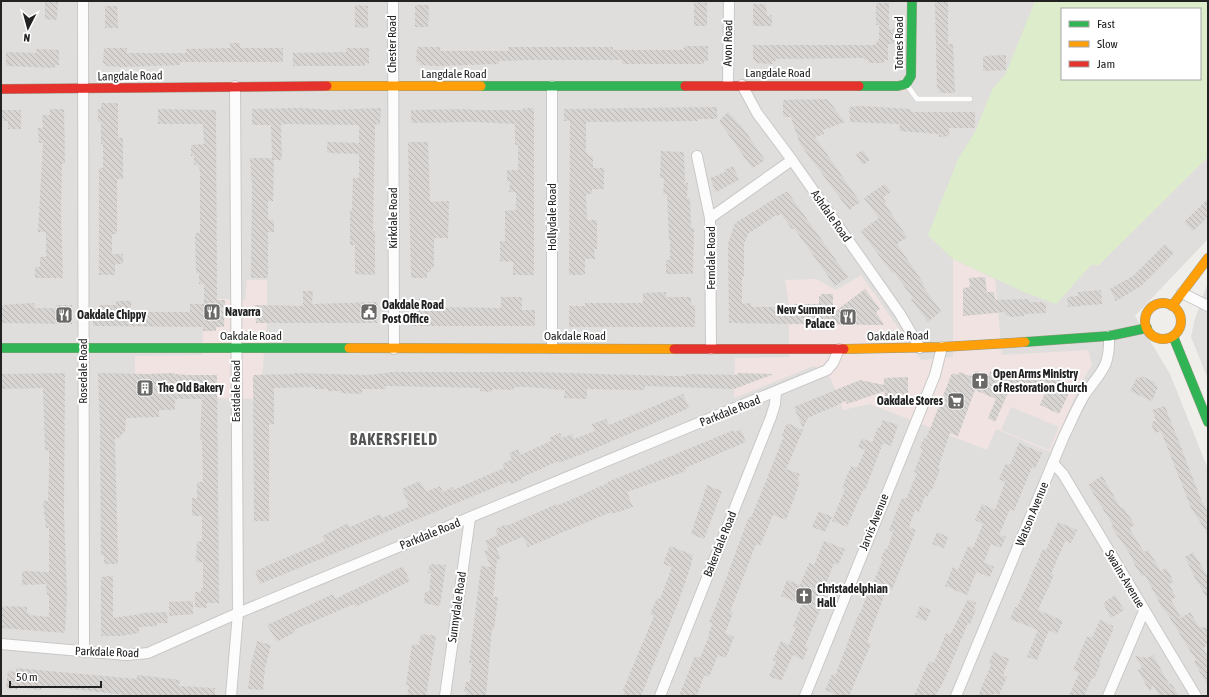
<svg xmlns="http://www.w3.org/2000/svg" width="1209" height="697" font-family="'Asap Condensed',sans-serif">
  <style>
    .residential { fill: #dfdedc; fill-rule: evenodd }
    .commercial { fill: #f1e3e1 }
    .garden { fill: #ddeccb; fill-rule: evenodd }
    .parking { fill: #e0dfde }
    .building { fill: url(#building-back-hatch) }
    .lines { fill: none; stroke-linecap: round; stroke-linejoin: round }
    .lane-casing { stroke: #c9c8c7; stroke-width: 6 }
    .street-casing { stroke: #c9c8c7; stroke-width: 12 }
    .fast-casing { stroke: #999a82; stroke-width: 10 }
    .slow-casing { stroke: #999a82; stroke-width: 10 }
    .jam-casing { stroke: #999a82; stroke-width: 10 }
    .lane { stroke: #fdfcfc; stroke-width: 5 }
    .street { stroke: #fdfcfc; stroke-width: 10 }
    .fast { stroke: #30b455; stroke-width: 9 }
    .slow { stroke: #ff9f0a; stroke-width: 9 }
    .jam { stroke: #e5322d; stroke-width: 9 }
    .labels { text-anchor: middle; stroke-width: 4; stroke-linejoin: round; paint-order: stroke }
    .street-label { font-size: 12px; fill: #222; stroke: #fff }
    .poi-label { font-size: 12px; font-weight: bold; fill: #222; stroke: #fff; text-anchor: start }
    .district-label { font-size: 16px; font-weight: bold; letter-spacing: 1px; fill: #555; stroke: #fff }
  </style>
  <defs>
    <pattern id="building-back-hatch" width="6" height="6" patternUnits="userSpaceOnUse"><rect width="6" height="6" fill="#d7d4d2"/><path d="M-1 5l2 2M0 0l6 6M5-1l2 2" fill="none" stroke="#b8b6b4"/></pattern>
  </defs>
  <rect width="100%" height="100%" fill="#f0eeeb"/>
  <g class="residential">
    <path d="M1,1H1208V239L1135,316L1170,374L1208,469V696H1ZM1062,9H1200V79H1062Z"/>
    <path d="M1208,282V379L1191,337L1194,322Z"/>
  </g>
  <g class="commercial">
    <path d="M953,259L995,279L1002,355L1088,350L1092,365L1083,380L1050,452L996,429L987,450L870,404L843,410L830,377L814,366L734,398L735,358L789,357V305L785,280L816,279L836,290L861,275L921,360L953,357Z"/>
    <path d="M247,280H267V323L262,375L261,399L128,397L135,381V356L202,355L204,298L245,300Z"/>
  </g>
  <path class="garden" d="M1035,1H1208V157L1099,265H1091L1056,304L1026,293L953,259L928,235L958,159L975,132L992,90L1006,73ZM1062,9H1200V79H1062Z"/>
  <path class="parking" d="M1011,407L1059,427L1049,450L1001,430Z"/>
  <g class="building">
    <path d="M45,1H58L57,20L45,19Z"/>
    <path d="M694,2L707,3V26H694Z"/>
    <path d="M935,2H948V44H953L955,93H939V89H937Z"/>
    <path d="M876,3H889V29H894V44H888V60H884V63H868V60H864V58L776,59V61H772V64L756,63V61L753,60V45H875L879,39V25H876Z"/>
    <path d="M753,4H766L767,16L772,15V26H753Z"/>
    <path d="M355,5L368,6V28L355,27Z"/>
    <path d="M415,5H429L428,27H415Z"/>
    <path d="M105,6H117L118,28H105Z"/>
    <path d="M230,43H240V48H283V62H180V65L123,67L106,66V64L103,63L104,48H127V53H186V49L231,48Z"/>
    <path d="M684,46H708V61H704V64H622V60H530L499,61V64L436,66L419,65L420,62H416L417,47H440V51H508V47H613V50H684Z"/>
    <path d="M346,48H369V64L365,63V66H293V53L346,52Z"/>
    <path d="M36,49L59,50V65H55V68L6,66V52L36,53Z"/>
    <path d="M1006,55V70L983,71V56Z"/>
    <path d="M827,99L845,122L823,130L824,134L815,137L860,202L849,210L800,144L791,117H783V100Z"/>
    <path d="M101,103H118V138H123V179H117V234H112V254H123V264H115V275H99V168H103V144H101V122H98V109H101Z"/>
    <path d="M861,106L911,109V112H975V128H949V136L939,137V134L899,131L900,124L850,122L849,107Z"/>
    <path d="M717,107V119H698V121L586,122V153H588V156H593V168H604V189H592V194H586L587,220H597V249H594L595,259H585V275H569L570,121H564V109Z"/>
    <path d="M300,108L332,110L381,108L380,125L375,124L373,231H375V275L355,274V245H350V210H352L353,178H359V154L327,153V142L359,143V125L281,124L282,160H274L273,201H268V220H274V232H268V278H251L252,185L250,158H272L271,125H252V109Z"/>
    <path d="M523,108H534V275H513V262L500,261V241H505V211L516,210V192H509L510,182H507V170H518V145H515V124L474,122L411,123V110L469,109L470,110H523Z"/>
    <path d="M50,109H64L65,164H62L61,213L63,278H35V267H40V257H46V232H38L43,143H39L38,128H43L42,115H50Z"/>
    <path d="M158,109L216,110L217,300H225L224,327H216V331H203V327L93,326V313H99V305H116V301H131V311L149,312H190V304H204V284H199V273H196L195,233H200V171L198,165H194V156H191V145L204,144L203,124H158Z"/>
    <path d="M1,110H21V129H8V121H1Z"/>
    <path d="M728,112L743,128L765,160L756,166L752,168L719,121Z"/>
    <path d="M408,142H428L430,202L449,201L448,238H434V268H431V272H427V278H411Z"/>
    <path d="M863,150L870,160L863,165L856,155Z"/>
    <path d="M661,151L684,152L685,183H688L687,198H690L691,228H694L693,274H666V260H670V240H669L667,194H663L664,178H660Z"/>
    <path d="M733,166L739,180L716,192L710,178L725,172L724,170Z"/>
    <path d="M885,184L891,192L883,197L886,203L885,204L907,237L897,244L924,284L922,285L941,311L928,322L911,299L913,298L907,290L894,272L892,273L861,231L879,218L864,198Z"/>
    <path d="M787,191L848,277L835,286L794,228L792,229L781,214L777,216L776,215L748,234L744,244V276H742V304L751,303V307H794V304H819V296H821V294H833V313L865,289L880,309L876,312L884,325L729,323L728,244L735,223Z"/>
    <path d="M1208,199V217L1193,231L1184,222Z"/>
    <path d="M1165,244L1174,253L1141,286L1116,301L1110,289L1133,276Z"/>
    <path d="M985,277L987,292H994L995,299L997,300L1029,299V302H1041L1046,304V313L1024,314V316L1011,317L1005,315V312L963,316V288L970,287L969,278Z"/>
    <path d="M1101,290L1102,304L1068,307L1067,297L1078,296V292Z"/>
    <path d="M303,291H313L312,304L377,302V323H256L255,305L303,306Z"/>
    <path d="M666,292V297H691V305H695V327H569V306H585V303H643V293Z"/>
    <path d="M501,297H522V310H535V326H412V299H431V307L501,308Z"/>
    <path d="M34,303L35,308H56V305H72V324L2,323L1,305Z"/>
    <path d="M1052,369L1053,373H1059L1067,386L1064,391L1069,393L1059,414L1040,405L1046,390L1008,393L995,422L988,418L996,399L975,390L958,436L950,433L938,468L940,469L932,490L931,489L927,497L925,496L919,512L915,510L909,527L916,530L892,590L887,588L867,642L871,644L849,696H832L834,693L825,690L832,674L835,676L859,613L860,614L869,589H871L883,559L881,558L885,549L887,550L893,532L889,530L902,498L906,499L917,473L914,472L923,449L920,448L924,438L926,439L952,373L958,375L959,372L970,376L976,371L988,377L990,372Z"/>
    <path d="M391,372H532L673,376H686V374L737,375V373L774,374L734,389L645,386V390L587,389V399L564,398L565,390L527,387H514V390L492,389V392L480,391V388L386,386V389H362V394L340,393V391H328V389H315V387L274,388V424H269V521H254L253,375L294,374V373L370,375Z"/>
    <path d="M65,373L64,515L67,594L65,633L1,628V606L27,607V613H30L29,615L49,617V595H47L46,584L22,585V571L49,572V528H46L43,501H48L49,474V450H45L43,388L1,389V374Z"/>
    <path d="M98,373L148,374L175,373V374L188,375H217L219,603H207V608L195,607V592H201V588H203V562H196L197,541L202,542V516H192V498H197V482H203L202,440H200L202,399H175V410H159V417L126,418L125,431L119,438H115L118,564H104V555H101L100,426Z"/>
    <path d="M1142,376L1156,383L1155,385L1158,387L1152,401L1130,391L1137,377L1140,378Z"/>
    <path d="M908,377V394L895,395V398H885V391L847,404L846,401L808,418L803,428L794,407L860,380L884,385V378Z"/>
    <path d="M683,394L689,408L582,454L559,463L558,461L521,478L522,479L511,484L510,481L260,584L255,571L325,541L322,536L348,523L350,527L380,514L382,518L409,507L402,489L420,481L426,492L440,486L443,492L452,487L453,490L504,468L502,464L512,459L509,453L518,449L520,455L551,441L549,438L560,433L562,438L572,434L574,439L595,431L592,424L606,419L609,425Z"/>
    <path d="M1165,406L1202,502L1208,511V534L1191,508L1161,431L1155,433L1151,423L1156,420L1152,410Z"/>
    <path d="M883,420L898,425L891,446L883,443L865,490H863L847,527L832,521L845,489L842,488L851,466L857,468L865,450L858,447L862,438L872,443L878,427L880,428Z"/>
    <path d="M787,423L803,430L786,469L800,474L797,481L800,482L786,520L773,515L760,546L756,544L730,612L733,613L725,633L734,637L726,658L718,655L709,677L704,675L697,696H679L695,656L700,658L709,636L708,635L713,623L709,622L716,606L745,527L749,517L751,518L784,436L782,435Z"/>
    <path d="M741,429L746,442L685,468L686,471L627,492L633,507L612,514L611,512L528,547L523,537L496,548L501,558L497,560L493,597H498L494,629L492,628L486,696H466L467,692H464L466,682H470L472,663H469L481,566L491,567L484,551L489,550L485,541L498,535L495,529L506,524V526L557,504V506L608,483V482L734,430L735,432Z"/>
    <path d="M1019,443L1042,453L1035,469L1032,467L1014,511L1010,509L999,535L1006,537L1001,548L991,544L984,562L994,567L990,577L976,572L967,595L945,586L953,567L958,570L968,546L973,548L983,524L975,520L982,504L995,510L1005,482L999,479L1006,463L1010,465Z"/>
    <path d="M1102,476L1121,508L1123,507L1135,525L1129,528L1144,552L1148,550L1161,571L1166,568L1174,582L1169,584L1176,597L1171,600L1181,618L1190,612L1199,627L1208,628V645L1203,648L1208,656V686L1194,662L1196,660L1165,610L1164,611L1145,575L1142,577L1132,560L1133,559L1111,526L1113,525L1088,485Z"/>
    <path d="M707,485L722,491L704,539L691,534Z"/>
    <path d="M819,511L832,517L825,532L812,527Z"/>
    <path d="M1058,522L1077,530L1071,543L1065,541L1051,574L1054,575L1038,610L1063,621L1057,634L1049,630L1037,660L1027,657L1038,630L1010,619L1015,607L1017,608L1043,549L1046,550Z"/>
    <path d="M937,532L948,537L944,548L932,544Z"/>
    <path d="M824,541L845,549L838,565L834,563L822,594L826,596L805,646L808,648L803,660L793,655L781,681L769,676L776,661L773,660L781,641L789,645L796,627L793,626L802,604L781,596L787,580L800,585L809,563L814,565Z"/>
    <path d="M670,546L693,555L691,565L678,603L641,696H623L625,691L623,690L654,616L650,614L657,598L660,599L672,567L663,564Z"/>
    <path d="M1193,552L1208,577V599L1195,578L1185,557Z"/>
    <path d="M430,564L446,565L440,606L424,603L425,592H429L431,573H428Z"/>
    <path d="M403,566L410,581L366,602L355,607L354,604L294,630L295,632L277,642L267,625L333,594L335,599Z"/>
    <path d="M113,576V618L141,614V613L167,612L168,623H157V626L139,627V633L121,636H101V577Z"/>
    <path d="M1115,595L1124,610L1111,618L1103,603Z"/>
    <path d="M968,599L976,603L974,609L976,610L970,624L968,623L944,681L935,696H914L929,661L934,663L946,633L950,635Z"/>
    <path d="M193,601V614L169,616V602Z"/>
    <path d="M920,606L931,610L926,621L916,617Z"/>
    <path d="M1100,620L1113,626V630L1099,663H1101L1094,679L1092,678L1084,696H1069L1079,673L1073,670L1087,636L1092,638Z"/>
    <path d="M421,634L436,636L426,696H407L409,685H406L412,644L419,645Z"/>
    <path d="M257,641L271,645L265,668L263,690L248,689L251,665Z"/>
    <path d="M993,652L1009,659L1003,675L1007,677L999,695L994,693L993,696H978L991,665L989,664Z"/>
    <path d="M1153,655L1169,684L1171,683L1179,696H1159L1153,685L1150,692L1138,670L1142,667L1135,656L1147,658Z"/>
    <path d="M16,668L137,679V675L180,680L179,686L215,688V696H136L42,686L41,690L17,687V690L6,688L8,671L16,672Z"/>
  </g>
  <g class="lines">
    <g class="lane-casing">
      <path id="lane" d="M907,85L917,99H970"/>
    </g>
    <g class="street-casing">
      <g id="street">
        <path d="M83,1L84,652"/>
        <path d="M393,1L394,349"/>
        <path d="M728,85L729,1"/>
        <path d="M742,85L757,113L792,160L900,314L920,348"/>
        <path d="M697,156L710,218"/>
        <path d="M1182,293L1208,306"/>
        <path d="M552,348V86"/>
        <path d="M711,349L710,218L792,160"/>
        <path d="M1053,463L1063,474L1196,696"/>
        <path d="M1,644L126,655L148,653L238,613L827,370L833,363L839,349"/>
        <path d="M231,696L238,613L235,86"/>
        <path d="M445,696L470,518"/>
        <path d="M660,696L771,417L775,404L776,392"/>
        <path d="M805,696L935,375L942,347"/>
        <path d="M956,696L1064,436C1071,422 1077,407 1085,394C1102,370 1110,367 1109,336"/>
        <path d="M1108,696L1144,611"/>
      </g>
    </g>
    <g class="fast-casing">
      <g id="fast">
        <path d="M481,86H685"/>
        <path d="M859,86H898L906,84L911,76L912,1"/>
        <path d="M1173,336L1208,422"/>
        <path d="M1025,342L1109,336L1147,328"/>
        <path d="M1,348H349"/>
      </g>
    </g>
    <g class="slow-casing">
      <g id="slow">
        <path d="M327,86H481"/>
        <circle cx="1163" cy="321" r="18"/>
        <path d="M1172,306L1208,258"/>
        <path d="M349,348L674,349"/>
        <path d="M844,349L942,347L1025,342"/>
      </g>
    </g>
    <g class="jam-casing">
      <g id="jam">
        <path d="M685,86H859"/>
        <path d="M1,89L327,86"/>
        <path d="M674,349H844"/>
      </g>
    </g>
    <use href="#lane" class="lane"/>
    <use href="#street" class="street"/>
    <use href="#fast" class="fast"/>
    <use href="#slow" class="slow"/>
    <use href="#jam" class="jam"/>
  </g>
  <defs>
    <g id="restaurant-square" transform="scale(0.9)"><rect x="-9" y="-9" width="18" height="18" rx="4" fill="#6a6968" stroke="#fff"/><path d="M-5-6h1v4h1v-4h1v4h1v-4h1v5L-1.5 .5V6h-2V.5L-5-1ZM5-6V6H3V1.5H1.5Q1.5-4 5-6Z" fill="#fff"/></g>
    <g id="civic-square" transform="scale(0.9)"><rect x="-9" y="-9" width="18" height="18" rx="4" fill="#6a6968" stroke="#fff"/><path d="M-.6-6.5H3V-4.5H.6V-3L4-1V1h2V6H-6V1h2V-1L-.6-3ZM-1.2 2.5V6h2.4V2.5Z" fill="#fff"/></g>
    <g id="church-square" transform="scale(0.9)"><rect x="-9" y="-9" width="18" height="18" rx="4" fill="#6a6968" stroke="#fff"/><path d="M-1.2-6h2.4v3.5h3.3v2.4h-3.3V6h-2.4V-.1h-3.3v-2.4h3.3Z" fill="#fff"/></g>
    <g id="building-square" transform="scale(0.9)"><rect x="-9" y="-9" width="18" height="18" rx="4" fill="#6a6968" stroke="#fff"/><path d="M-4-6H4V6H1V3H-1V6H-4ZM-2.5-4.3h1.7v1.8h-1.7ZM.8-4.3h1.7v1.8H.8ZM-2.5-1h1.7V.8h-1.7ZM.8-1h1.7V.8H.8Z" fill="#fff"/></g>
    <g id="supermarket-square" transform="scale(0.9)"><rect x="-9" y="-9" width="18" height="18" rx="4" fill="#6a6968" stroke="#fff"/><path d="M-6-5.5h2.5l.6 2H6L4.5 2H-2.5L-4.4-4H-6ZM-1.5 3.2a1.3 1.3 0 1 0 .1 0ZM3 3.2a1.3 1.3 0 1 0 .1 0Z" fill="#fff"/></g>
  </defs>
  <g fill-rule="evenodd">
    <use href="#restaurant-square" x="212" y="312"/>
    <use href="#civic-square" x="369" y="312"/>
    <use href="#restaurant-square" x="64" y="315"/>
    <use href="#restaurant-square" x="848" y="317"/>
    <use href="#church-square" x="980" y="381"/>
    <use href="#building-square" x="145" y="388"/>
    <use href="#supermarket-square" x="956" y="401"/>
    <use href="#church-square" x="804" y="596"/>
  </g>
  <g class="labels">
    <g class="street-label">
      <text transform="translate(728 43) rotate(-89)" y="4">Avon Road</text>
      <text transform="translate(899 43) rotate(-90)" y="4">Totnes Road</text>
      <text transform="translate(392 44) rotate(-90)" y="4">Chester Road</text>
      <text x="778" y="77">Langdale Road</text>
      <text x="454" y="78">Langdale Road</text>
      <text transform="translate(130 76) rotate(-1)" y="4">Langdale Road</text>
      <text transform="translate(831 216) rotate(55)" y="4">Ashdale Road</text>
      <text transform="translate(552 217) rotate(-90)" y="4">Hollydale Road</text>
      <text transform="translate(393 218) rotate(-90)" y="4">Kirkdale Road</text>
      <text transform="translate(711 258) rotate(-90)" y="4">Ferndale Road</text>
      <text x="251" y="340">Oakdale Road</text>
      <text x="575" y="340">Oakdale Road</text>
      <text transform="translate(898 336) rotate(-1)" y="4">Oakdale Road</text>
      <text transform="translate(83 371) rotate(-90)" y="4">Rosedale Road</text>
      <text transform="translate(236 391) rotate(-90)" y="4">Eastdale Road</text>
      <text transform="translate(730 411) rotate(-22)" y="4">Parkdale Road</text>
      <text transform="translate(1032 514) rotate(-68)" y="4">Watson Avenue</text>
      <text transform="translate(874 522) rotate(-68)" y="4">Jarvis Avenue</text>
      <text transform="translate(430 534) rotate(-22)" y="4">Parkdale Road</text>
      <text transform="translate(720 544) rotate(-68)" y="4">Bakerdale Road</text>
      <text transform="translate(1125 579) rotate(59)" y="4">Swains Avenue</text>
      <text transform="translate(457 607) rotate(-82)" y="4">Sunnydale Road</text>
      <text transform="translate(107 652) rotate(2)" y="4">Parkdale Road</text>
    </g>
    <g class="poi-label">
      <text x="382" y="309">Oakdale Road<tspan x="382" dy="14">Post Office</tspan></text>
      <text x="835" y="314" text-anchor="end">New Summer<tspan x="835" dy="14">Palace</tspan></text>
      <text x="225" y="316">Navarra</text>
      <text x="77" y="319">Oakdale Chippy</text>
      <text x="993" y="378">Open Arms Ministry<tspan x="993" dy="14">of Restoration Church</tspan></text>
      <text x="158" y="392">The Old Bakery</text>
      <text x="943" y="405" text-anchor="end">Oakdale Stores</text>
      <text x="817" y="593">Christadelphian<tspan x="817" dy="14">Hall</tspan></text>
    </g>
    <g class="district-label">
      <text x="394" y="445">BAKERSFIELD</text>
    </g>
  </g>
  <rect width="1209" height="697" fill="none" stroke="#222222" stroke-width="4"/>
  <rect x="1061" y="8" width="140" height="72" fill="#ffffff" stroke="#a7a7a7"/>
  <rect x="1069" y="21" width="20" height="6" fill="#30b455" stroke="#a7a7a7"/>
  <text x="1097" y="28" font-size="12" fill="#222222">Fast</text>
  <rect x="1069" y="41" width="20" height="6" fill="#ff9f0a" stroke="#a7a7a7"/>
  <text x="1097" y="48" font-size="12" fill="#222222">Slow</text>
  <rect x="1069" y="61" width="20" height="6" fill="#e5322d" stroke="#a7a7a7"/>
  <text x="1097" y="68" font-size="12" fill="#222222">Jam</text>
  <g transform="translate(28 28) rotate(186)" stroke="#ffffff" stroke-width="3" paint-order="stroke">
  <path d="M0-3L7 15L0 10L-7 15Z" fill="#222222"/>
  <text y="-6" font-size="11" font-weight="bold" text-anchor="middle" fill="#222222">N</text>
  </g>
  <path d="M10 681v6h91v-6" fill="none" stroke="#222222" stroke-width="2"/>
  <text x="16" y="681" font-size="12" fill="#222222" stroke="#ffffff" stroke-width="3" paint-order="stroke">50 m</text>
</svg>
